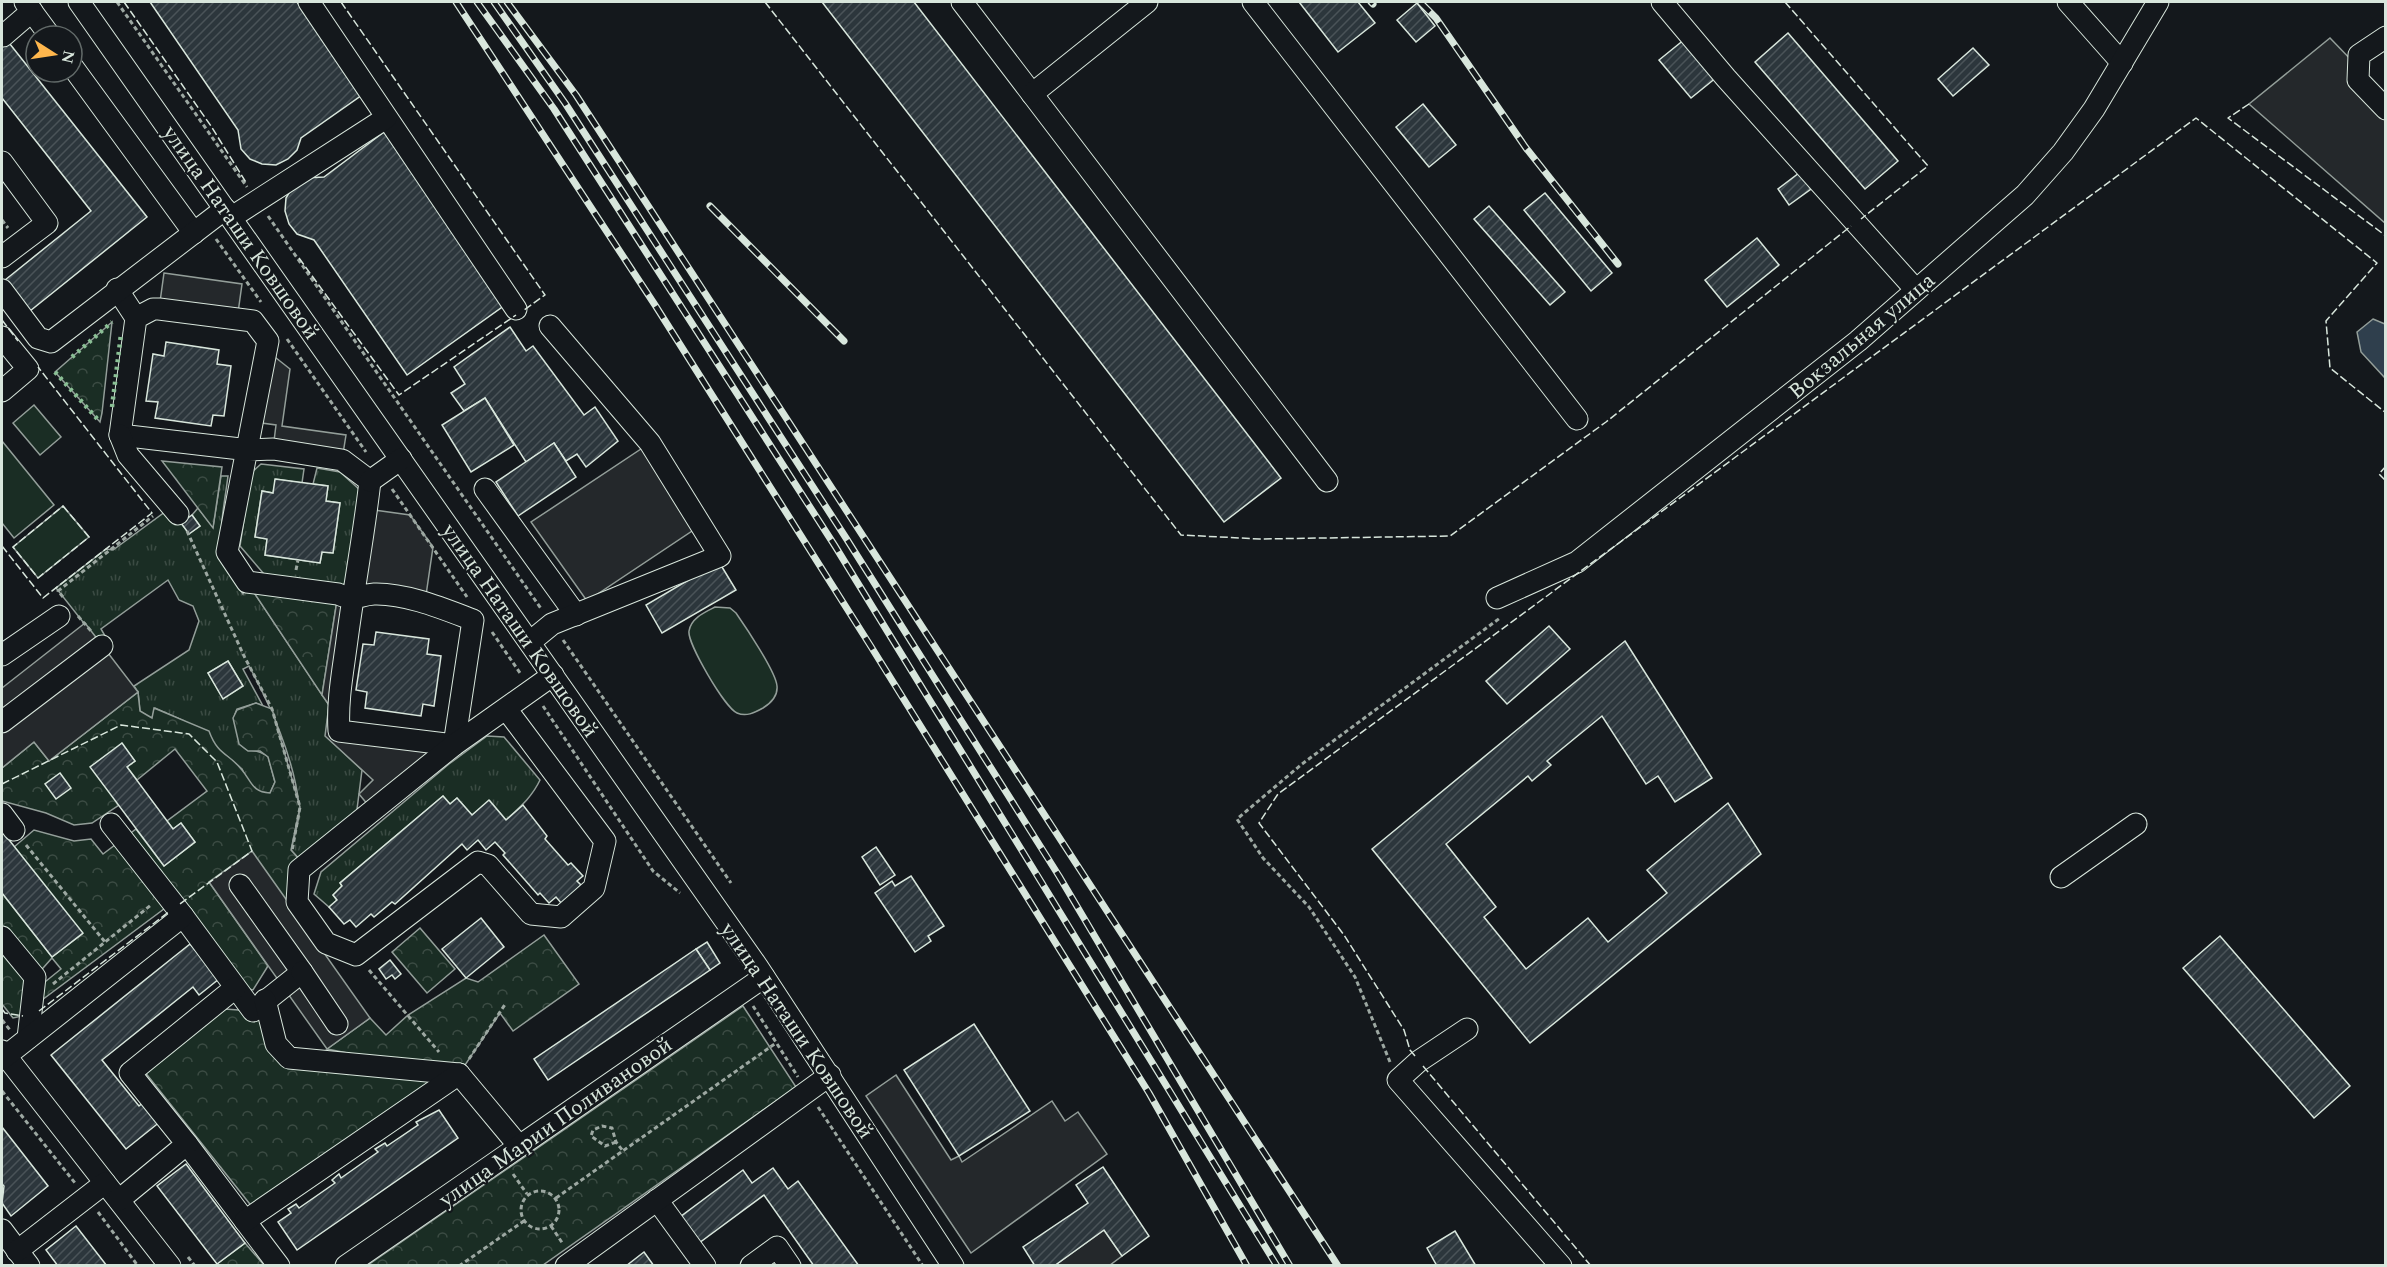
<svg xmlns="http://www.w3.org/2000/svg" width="2387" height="1267" font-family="Spectral,serif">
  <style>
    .grass { fill: url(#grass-tufts); stroke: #939e99; stroke-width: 1.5; fill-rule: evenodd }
    .forest { fill: url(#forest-crowns); stroke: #939e99; stroke-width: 1.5; fill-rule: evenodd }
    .pitch { fill: #1a2d24; stroke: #939e99; stroke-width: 1.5 }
    .parking { fill: #24282b; stroke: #939e99; stroke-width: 1.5 }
    .water { fill: #2f3f4d; stroke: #939e99; stroke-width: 1.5 }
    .building { fill: url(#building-hatch); stroke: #d8e6dc; stroke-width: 1.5 }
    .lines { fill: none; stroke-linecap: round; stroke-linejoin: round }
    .minor-casing { stroke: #d8e6dc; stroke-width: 23 }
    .path { stroke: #9da8a2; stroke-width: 3; stroke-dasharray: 4.5 3; stroke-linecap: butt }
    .minor { stroke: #14181c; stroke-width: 21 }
    .rail-casing { stroke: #d8e6dc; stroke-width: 7 }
    .rail { stroke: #14181c; stroke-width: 4.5; stroke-dasharray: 14; stroke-linecap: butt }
    .hedge { stroke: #8ac095; stroke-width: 4.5; stroke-dasharray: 3 4.5; stroke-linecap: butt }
    .fence { stroke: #d8e6dc; stroke-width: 1.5; stroke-dasharray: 8 3; stroke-linecap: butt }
    .labels { text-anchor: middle; stroke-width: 4.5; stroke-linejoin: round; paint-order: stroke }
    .street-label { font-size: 22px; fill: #d8e6dc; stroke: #14181c }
  </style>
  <defs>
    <pattern id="grass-tufts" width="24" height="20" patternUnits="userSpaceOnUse" patternTransform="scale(1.5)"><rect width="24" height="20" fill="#1a2d24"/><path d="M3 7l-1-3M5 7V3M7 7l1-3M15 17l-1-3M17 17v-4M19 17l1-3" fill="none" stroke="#3b4b43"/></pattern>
    <pattern id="forest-crowns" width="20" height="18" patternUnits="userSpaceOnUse" patternTransform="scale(1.5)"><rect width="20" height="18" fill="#1a2d24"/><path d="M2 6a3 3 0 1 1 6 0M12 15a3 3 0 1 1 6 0" fill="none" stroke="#3b4b43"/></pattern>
    <pattern id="building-hatch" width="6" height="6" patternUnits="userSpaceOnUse" patternTransform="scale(1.5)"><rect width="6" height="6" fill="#2c363c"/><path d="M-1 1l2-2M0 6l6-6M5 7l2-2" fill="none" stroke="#4a5358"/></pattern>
  </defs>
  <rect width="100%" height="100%" fill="#14181c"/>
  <g class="grass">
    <path d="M261,464L304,469L302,483L276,479L273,493L262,491L255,537L267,539L265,555L320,563L322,552L333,553L340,503L326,501L328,486L313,484L317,468L340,472L361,491L348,582L338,587L264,574L240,546L251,473Z"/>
    <path d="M221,476H228C221,530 213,544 243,594L247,582L329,705L326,736L362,770L356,817L300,860L291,850C294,836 301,818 299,805C294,759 271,706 249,666L243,669L263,706L256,703L237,709C233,718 234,719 237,728C246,762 244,742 268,756L275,782L270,793L260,792L248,782L242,769L184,721L155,708L152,719L140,711L138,692L134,686L189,650L199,621L193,606L179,600L168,580L101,629L108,641L102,646L56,588L106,549L113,550L169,509L189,533L200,526L192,515L198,508L213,527ZM228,661L243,686L223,698L208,673Z"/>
    <path d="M487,736L504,737L540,780C532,797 520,807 506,820L490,801L472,815L457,798L450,804L443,796L340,883L342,886L333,895L337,900L329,907L314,894L321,872L449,764Z"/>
  </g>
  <g class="forest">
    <path d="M112,322L102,413L100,422L55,372Z"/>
    <path d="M162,461L222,467L213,528Z"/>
    <path d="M247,582L338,594L322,695Z"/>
    <path d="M138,692L140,711L152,718L154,708L209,731C218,756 229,753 242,770C252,782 252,792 270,793L275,782L268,757L260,751H248L239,744L233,718L237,710L256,703L272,709L300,807L291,850L300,860L297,902L326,943L209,882L268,966L253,990L244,988L172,903L42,1000L31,1014L13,1018L2,1004V893L52,957L82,934L14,847L34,830L74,841L91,839L103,854L136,829L164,866L195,842L181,823L173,829L167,821L207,791L175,749L137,780L127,767L135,761L122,744L119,805L92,823L74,825L46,813L2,801V768L34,742L49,761ZM52,958L61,969L35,990V977Z"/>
    <path d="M420,928L455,969L427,993L392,952Z"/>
    <path d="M544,935L579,984L513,1031L500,1013L459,1074L257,1213L140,1066L210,1008L253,1011L289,1058L450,1073L327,1049L370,1018L386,1035L408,1015L466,978L478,982Z"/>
    <path d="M743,1006L796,1087L543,1265H368Z"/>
    <path d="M245,1243L264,1265L214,1266L217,1264Z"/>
  </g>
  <g class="pitch">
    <path d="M34,405L61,437L40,455L13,423Z"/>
    <path d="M2,441L54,505L14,538L2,523Z"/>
    <path d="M63,506L89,537L38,578L13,547Z"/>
    <path d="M715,607L730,608L736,613C745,626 776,672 777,686C778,696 771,703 763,708C754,713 746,717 737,713C725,708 687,643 689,631C691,618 705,612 715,607Z"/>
  </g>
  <g class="parking">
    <path d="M2330,38L2385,95V223L2249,104Z"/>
    <path d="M164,273L242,284L237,320L159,309Z"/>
    <path d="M266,350L290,369L282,426L346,435L342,460L273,449L276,425L254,422Z"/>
    <path d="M650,443L701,525L587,601L531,522Z"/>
    <path d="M367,509L410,515L433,547L425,602L352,600L339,731L454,745L373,811L359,794L373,780L325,736L329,705L322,695L338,594L352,600Z"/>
    <path d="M85,623L138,692L49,761L34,742L2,768V688Z"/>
    <path d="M252,851L370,1018L327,1049L209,882Z"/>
    <path d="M896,1075L951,1160L959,1156L962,1162L1052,1101L1065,1121L1078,1112L1107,1154L971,1253L866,1096Z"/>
    <path d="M1104,1230L1122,1256L1110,1265L1054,1266Z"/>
  </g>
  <path class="water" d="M2373,319L2385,324V378L2361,352L2357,332Z"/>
  <g class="building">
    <path d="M150,2H297L362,95L301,138L297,150L288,159L276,165L262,164L250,159L241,149L238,130Z"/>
    <path d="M822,2H914L1281,478L1224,522Z"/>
    <path d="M1299,2H1358L1375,23L1338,52Z"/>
    <path d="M1417,3L1435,26L1416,42L1397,20Z"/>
    <path d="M1788,33L1898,161L1865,189L1755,62Z"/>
    <path d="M2,34L147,217L30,311L5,280L91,211L2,98Z"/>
    <path d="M1685,39L1717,77L1691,98L1659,60Z"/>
    <path d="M1973,48L1989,65L1953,96L1938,79Z"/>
    <path d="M1423,104L1456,145L1429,167L1396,127Z"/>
    <path d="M384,132L505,305L407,375L314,240L297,234L289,224L285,211L286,198L293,186L304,178L324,177Z"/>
    <path d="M1799,173L1811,189L1789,205L1778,189Z"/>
    <path d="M1545,193L1612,273L1591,291L1524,210Z"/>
    <path d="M1489,206L1565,292L1550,305L1474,219Z"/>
    <path d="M1757,238L1779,265L1727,307L1705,280Z"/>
    <path d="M510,327L526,351L533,346L584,415L595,407L618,441L586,467L577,454L566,461L554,443L526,462L485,398L464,411L451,393L465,384L454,367Z"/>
    <path d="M166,342L219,350L217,364L231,366L224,416L213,415L211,426L155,418L158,402L146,401L153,354L164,356Z"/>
    <path d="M485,398L514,445L471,472L442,425Z"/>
    <path d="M554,443L576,477L518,516L496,482Z"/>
    <path d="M275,479L328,486L326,501L340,503L333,553L322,552L320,563L265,555L267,539L255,537L262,491L273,493Z"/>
    <path d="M192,515L200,526L189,534L181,523Z"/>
    <path d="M719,562L736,590L662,633L646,605Z"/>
    <path d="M1549,626L1570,649L1507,704L1486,681Z"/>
    <path d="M376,632L429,639L427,654L441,656L434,706L423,704L421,716L365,708L367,692L356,690L363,644L374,645Z"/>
    <path d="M1625,641L1712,778L1675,802L1658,776L1646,784L1602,716L1547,761L1551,765L1532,781L1528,776L1446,844L1496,907L1484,917L1526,969L1588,918L1608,942L1667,893L1647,870L1728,803L1761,854L1530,1043L1372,849Z"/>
    <path d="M228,661L243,686L223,699L208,673Z"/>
    <path d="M122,743L135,761L127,767L173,829L181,823L195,842L164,866L90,767Z"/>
    <path d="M60,773L71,788L56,799L45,784Z"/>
    <path d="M443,796L450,804L457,798L472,815L489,800L506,820L523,805L547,836L545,839L568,865L571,863L583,876L577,881L581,885L562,904L556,897L549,903L540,893L538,895L503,855L505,853L495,842L486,850L478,840L467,850L462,844L395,904L392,902L374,917L371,914L356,927L350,920L344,924L329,907L337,900L333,895L342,886L340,883Z"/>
    <path d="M2,831L83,933L52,957L2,893Z"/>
    <path d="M876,847L895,875L880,885L862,857Z"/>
    <path d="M911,876L944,926L928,936L931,941L915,952L875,893L892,881L895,886Z"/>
    <path d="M481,918L504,947L466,978L442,949Z"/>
    <path d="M2220,936L2350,1086L2314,1118L2183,968Z"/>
    <path d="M707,942L720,963L710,970L696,949Z"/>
    <path d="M190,944L219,979L199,995L193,987L102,1060L139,1106L145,1101L161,1121L126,1149L51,1055Z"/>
    <path d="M696,949L710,970L548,1080L534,1059Z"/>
    <path d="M390,960L401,974L395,979L392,975L386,979L379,969Z"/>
    <path d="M974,1024L1030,1111L959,1156L904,1070Z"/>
    <path d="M439,1110L458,1138L297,1250L278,1222L291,1213L288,1209L296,1204L299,1208L335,1183L332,1180L339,1174L341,1178L378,1152L375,1149L385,1143L387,1146L418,1125L416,1122Z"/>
    <path d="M2,1127L48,1186L11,1216L2,1203L4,1186L2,1184Z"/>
    <path d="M186,1164L245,1243L217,1264L157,1186Z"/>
    <path d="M1103,1167L1149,1236L1122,1256L1104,1230L1054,1266H1035L1023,1247L1088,1203L1076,1185Z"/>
    <path d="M773,1168L788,1189L798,1181L859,1266H814L764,1195L695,1246L676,1220L743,1170L752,1183Z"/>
    <path d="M76,1226L107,1266H58L46,1250Z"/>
    <path d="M1455,1231L1476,1266H1437L1427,1248Z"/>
    <path d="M644,1252L654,1266H626Z"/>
  </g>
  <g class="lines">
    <g class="minor-casing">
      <g id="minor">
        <path d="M25,2L50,36"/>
        <path d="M79,2L757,966L953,1266"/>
        <path d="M309,2L516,309"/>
        <path d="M962,2L1327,481"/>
        <path d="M1253,2L1577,419"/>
        <path d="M1662,2L1726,78L1916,290"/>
        <path d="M2068,2L2122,63"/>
        <path d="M3,36L32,11"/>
        <path d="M2386,37L2359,55L2358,80L2386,109"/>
        <path d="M72,66L194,233"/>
        <path d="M1032,94L1147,2"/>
        <path d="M2,162L47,223L2,257"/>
        <path d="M232,217L386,118"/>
        <path d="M117,289L136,318L120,435L249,450L273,449L342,460L370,481C364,534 354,587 347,640C343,671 337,700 339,731L454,745L473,620C444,609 406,593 374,594C357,595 357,602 338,594L247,582L227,552L268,341L253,321L159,309H153L136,318"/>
        <path d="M2,290L38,338L51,342L225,209"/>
        <path d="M2,337L28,369L2,391"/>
        <path d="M120,435L128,455L178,514"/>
        <path d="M370,481L401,459"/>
        <path d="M485,489L576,615"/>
        <path d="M1497,598L1577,562L1858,341L2025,195L2063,152L2094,109L2158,2"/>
        <path d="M530,642L552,624L720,556L650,443L550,326"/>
        <path d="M2,655L59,616"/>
        <path d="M507,710L605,841L594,888L561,917L531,914L488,865L478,862L356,955L326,943L297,902L299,870L454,745L553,675"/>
        <path d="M2,722L102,646"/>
        <path d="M2,814L14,830"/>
        <path d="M2061,877L2136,824"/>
        <path d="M183,916L253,1011L302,972L240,885"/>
        <path d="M2,937L35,977L28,1038"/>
        <path d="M302,972L337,1024"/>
        <path d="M265,1000L276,1044L289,1058L459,1074"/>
        <path d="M1467,1029L1419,1061L1398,1080L1561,1266"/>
        <path d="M2,1051L170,1266"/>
        <path d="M2,1059L183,916L111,824"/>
        <path d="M187,1144L279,1266"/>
        <path d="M119,1200L187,1144L130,1073L235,988"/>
        <path d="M657,1200L705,1266"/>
        <path d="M245,1221L459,1074L519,1146"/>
        <path d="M2,1230L29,1266"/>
        <path d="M17,1251L105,1183"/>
        <path d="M346,1266L764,977"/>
        <path d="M566,1266L830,1075"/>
        <path d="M751,1266L777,1247L790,1266"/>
      </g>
    </g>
    <g class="path">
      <path d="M117,2L247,187"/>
      <path d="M268,216L542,610"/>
      <path d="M2,220L8,228"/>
      <path d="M216,239L261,302"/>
      <path d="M287,339L366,452"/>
      <path d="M392,489L467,597"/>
      <path d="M187,531L244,656L272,709L300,807L292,851"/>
      <path d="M296,570L298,560"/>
      <path d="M63,597L58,591L153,516"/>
      <path d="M78,616L91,631"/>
      <path d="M492,632L520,673"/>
      <path d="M563,640L731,883"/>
      <path d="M543,706L653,871L680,893"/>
      <path d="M26,845L105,942"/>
      <path d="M369,970L439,1052"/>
      <path d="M53,984L151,905"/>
      <path d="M753,1006L798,1077"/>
      <path d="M2,1020L10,1030"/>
      <path d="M469,1059L506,1003"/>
      <path d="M1390,1062L1355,977L1309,907L1263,858L1237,819L1302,764L1500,618"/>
      <path d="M2,1091L75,1183"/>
      <path d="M818,1107L923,1266"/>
      <path d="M616,1142L605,1146L591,1136L593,1130L602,1126L612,1128L616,1142L623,1151"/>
      <path d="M513,1174L527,1194"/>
      <circle cx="540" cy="1210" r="19"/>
      <path d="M556,1198L776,1043"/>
      <path d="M98,1212L138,1266"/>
      <path d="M551,1226L563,1244"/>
      <path d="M188,1257L195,1266"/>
      <path d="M459,1266L524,1221"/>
    </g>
    <use href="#minor" class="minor"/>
    <g class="rail-casing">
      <g id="rail">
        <path d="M456,2L655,305L870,645L1149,1093L1247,1266"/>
        <path d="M477,2L554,109L835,546L1277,1266"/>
        <path d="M494,2L565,103L846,538L1059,876L1290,1266"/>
        <path d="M507,2L576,95L1338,1266"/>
        <path d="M1371,2L1373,4"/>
        <path d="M1420,2L1436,18L1526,148L1618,264"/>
        <path d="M710,206L844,341"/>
      </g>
    </g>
    <use href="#rail" class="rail"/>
    <g class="hedge">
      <path d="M72,357L112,322"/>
      <path d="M55,372L100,422"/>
      <path d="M112,407L121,334"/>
    </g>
    <g class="fence">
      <path d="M124,2L211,126L247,184"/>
      <path d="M341,2L545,295L524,310"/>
      <path d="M765,2L1181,535L1260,539L1450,536L1606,422L1851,226"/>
      <path d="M1785,2L1928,166L1861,219"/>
      <path d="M2249,104L2228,118L2386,236"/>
      <path d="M299,258L399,395L516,315"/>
      <path d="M2,320L18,341"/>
      <path d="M2386,466L2379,474L2386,481"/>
      <path d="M63,506L89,537L38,578L13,547Z"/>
      <path d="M2,546L43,598L152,513L38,367"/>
      <path d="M2,784L121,725L189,734L217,762L252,851L180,904"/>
      <path d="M2,1009L5,1013L23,1016"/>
      <path d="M39,1011L170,911"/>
      <path d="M1415,1056L1410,1050L1404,1030L1344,935L1259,823L1278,794L2196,118L2377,263L2326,321L2330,368L2386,413"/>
      <path d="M1423,1066L1591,1266"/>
    </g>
  </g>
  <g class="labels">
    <g class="street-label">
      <text transform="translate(242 232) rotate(55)" y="8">улица Наташи Ковшовой</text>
      <text transform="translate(1861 335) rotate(-40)" y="8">Вокзальная улица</text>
      <text transform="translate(521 630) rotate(55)" y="8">улица Наташи Ковшовой</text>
      <text transform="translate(798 1030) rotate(56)" y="8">улица Наташи Ковшовой</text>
      <text transform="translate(555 1121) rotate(-35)" y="8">улица Марии Поливановой</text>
    </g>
  </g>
  <rect width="2387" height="1267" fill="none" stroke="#d8e6dc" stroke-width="6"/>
  <g transform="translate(54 54) rotate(102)"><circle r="28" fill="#14181c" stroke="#626a69" stroke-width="1.5"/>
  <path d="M0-4.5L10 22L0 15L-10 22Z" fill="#ffb74d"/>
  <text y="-9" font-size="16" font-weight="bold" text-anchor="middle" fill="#d8e6dc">N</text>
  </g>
</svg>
